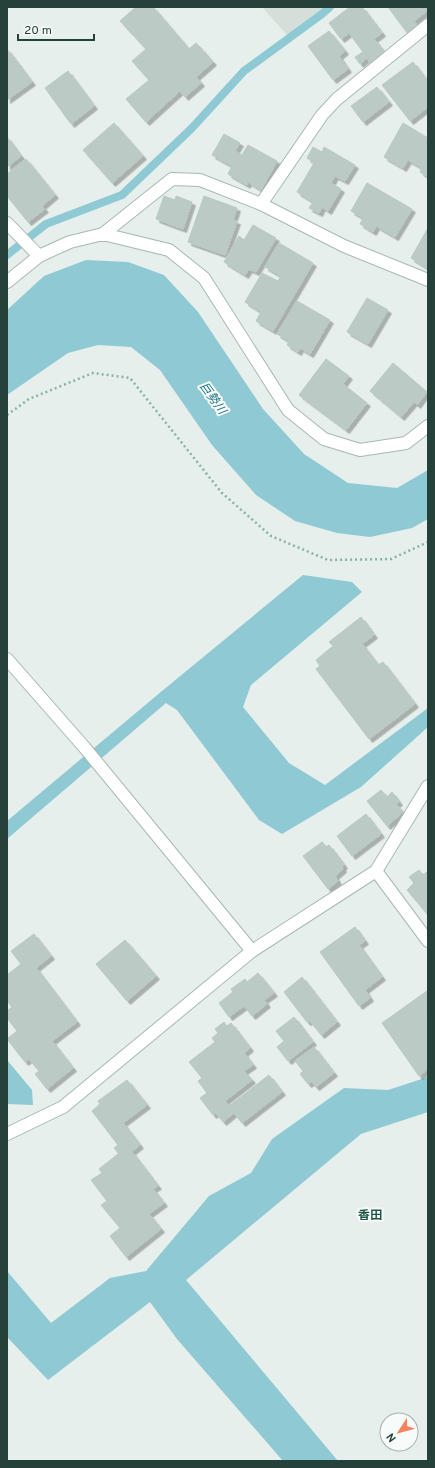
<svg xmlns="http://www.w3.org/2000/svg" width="435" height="1468" font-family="Overpass,'Noto Sans JP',sans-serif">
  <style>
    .built { fill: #d4dfda }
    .water { fill: #8ec9d4 }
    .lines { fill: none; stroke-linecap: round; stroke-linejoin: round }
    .stream { stroke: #8ec9d4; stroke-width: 8 }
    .building { fill: #bbcac4; stroke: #b8c9c2; filter: url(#shadow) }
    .minor-casing { stroke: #a8b8b2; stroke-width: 14 }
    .path { stroke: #86b3a5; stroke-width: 2.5; stroke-dasharray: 2 3; stroke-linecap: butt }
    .minor { stroke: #fff; stroke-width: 12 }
    .labels { text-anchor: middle; stroke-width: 4; stroke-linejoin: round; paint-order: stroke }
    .water-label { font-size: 12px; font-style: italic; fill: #1c6f80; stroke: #f7fbf9 }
    .neighbourhood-label { font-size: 12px; font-weight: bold; fill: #1f5548; stroke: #f7fbf9 }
  </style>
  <defs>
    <filter id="shadow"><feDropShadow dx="3.5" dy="3.5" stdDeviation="0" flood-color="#0004"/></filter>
  </defs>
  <rect width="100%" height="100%" fill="#e6efeb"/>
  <path class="built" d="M262,7H330L290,38Z"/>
  <g class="water">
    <path d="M86,260L128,262L164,275L198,312L263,409L304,454L348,483L397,488L428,470V519L412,528L370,537L337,533L295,521L256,495L212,445L160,370L131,347L98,345L68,353L7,395V310L44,276Z"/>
    <path d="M303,575L352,582L362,592L251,685L243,707L289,763L325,785L428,708V727L361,787L282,834L259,820L177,710L166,703L7,839V821L162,691Z"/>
    <path d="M7,1060L32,1090L33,1105L7,1104Z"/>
    <path d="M428,1077V1112L361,1134L186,1280L338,1461H283L177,1339L150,1302L48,1380L7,1337V1271L51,1323L110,1278L146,1271L209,1196L251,1173L272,1139L344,1088L388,1090Z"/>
  </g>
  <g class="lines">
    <path class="stream" d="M7,255L46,224L122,195L192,128L244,71L322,14L330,7"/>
  </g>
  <g class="building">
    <path d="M136,7H153L189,49L196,43L213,62L196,77L201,83L185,97L180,91L146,122L126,99L149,80L132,61L146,49L120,21Z"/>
    <path d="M350,7H362L382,33L374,39L385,53L370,63L367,58L360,64L355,57L363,52L349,33L341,39L329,23Z"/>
    <path d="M388,7H428V10L414,21L418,27L408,34Z"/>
    <path d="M329,31L345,51L339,56L348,69L333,80L308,46Z"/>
    <path d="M7,49L32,82L7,100Z"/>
    <path d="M413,62L428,82V107L410,121L382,85Z"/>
    <path d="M68,71L94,106L71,124L45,88Z"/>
    <path d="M377,87L389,102L363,122L351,106Z"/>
    <path d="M114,123L143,156L112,183L83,150Z"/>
    <path d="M403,123L428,138V177L420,172L422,168L408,160L403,168L384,157Z"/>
    <path d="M224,134L240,143L235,151L242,155L248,145L277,161L261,190L248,182L247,185L228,174L232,166L212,155Z"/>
    <path d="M7,137L21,156L7,167Z"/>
    <path d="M313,147L322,152L324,147L355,165L345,181L335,176L331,183L341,189L328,211L322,207L319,213L309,208L313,202L297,192L314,163L307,158Z"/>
    <path d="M26,159L55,195L42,206L45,209L28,222L7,196V174Z"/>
    <path d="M367,183L412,209L395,237L376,226L373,232L360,224L363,218L351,211Z"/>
    <path d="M164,196L175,200L176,196L192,202L183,229L156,219Z"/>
    <path d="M204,196L237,208L233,220L237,221L225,255L188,242Z"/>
    <path d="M253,225L276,238L256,272L249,269L245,275L224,262L239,236L244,240Z"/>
    <path d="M428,228V266L427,268L411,258Z"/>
    <path d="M279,243L313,263L273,331L256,321L261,312L245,302L262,273L278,281L281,276L265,267Z"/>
    <path d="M367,298L388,310L368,344L347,332Z"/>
    <path d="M297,301L330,320L310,354L300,348L298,352L287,345L289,341L277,334Z"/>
    <path d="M326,359L349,376L343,384L367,403L346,430L299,395Z"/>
    <path d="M393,363L427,392L417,405L414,402L401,417L370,391Z"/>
    <path d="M361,617L374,635L362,644L378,665L383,662L415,704L369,739L316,669L320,666L316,660L333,646L329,642Z"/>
    <path d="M381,790L387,797L392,792L399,802L396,804L403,812L387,826L367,801Z"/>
    <path d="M366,814L381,834L352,856L337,836Z"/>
    <path d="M322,842L326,847L329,845L344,865L342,867L343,869L335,876L338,881L328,889L303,856Z"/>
    <path d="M419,870L423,875L428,871V915L407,890L414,883L409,877Z"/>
    <path d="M355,927L365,941L359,945L382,977L365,990L370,998L359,1006L320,952Z"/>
    <path d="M34,934L51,956L36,968L77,1022L52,1041L73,1068L47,1089L35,1074L39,1071L29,1059L25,1062L7,1039L17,1031L7,1018V1011L12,1007L7,1001V975L21,964L11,951Z"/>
    <path d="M125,940L156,976L127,1001L96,964Z"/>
    <path d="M258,973L274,993L264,1000L267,1004L252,1016L244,1006L229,1017L219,1003L233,992L231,989L245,979L247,982Z"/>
    <path d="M302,977L337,1022L321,1035L310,1021L307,1022L284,992Z"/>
    <path d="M427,991L428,1069L419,1076L382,1023Z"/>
    <path d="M294,1017L313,1042L288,1061L277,1047L284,1041L276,1031Z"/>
    <path d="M224,1022L227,1026L231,1023L250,1048L244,1053L253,1065L244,1071L252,1080L225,1101L229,1106L269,1075L282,1092L242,1123L234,1113L223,1122L216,1113L213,1115L200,1098L207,1093L198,1081L202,1078L189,1062L215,1042L212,1038L218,1033L215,1029Z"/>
    <path d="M314,1047L334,1073L316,1087L311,1082L308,1084L300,1074L303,1071L295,1061Z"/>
    <path d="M127,1080L147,1105L123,1123L140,1145L123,1159L114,1148L118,1145L92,1111L100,1104L98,1101Z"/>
    <path d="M132,1152L158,1186L153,1189L164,1203L149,1214L161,1229L126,1257L110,1236L120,1228L101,1205L107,1201L91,1180L102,1173L99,1169L118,1154L123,1159Z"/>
  </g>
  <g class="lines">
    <g class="minor-casing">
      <g id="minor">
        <path d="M261,204L322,115L337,99L428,25"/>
        <path d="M7,223L39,256"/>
        <path d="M103,234L172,179L200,180L261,204L344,246L428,280"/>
        <path d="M7,282L39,256L70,242L103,234L169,250L204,278L288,410L324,439L360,450L406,443L428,426"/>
        <path d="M7,659L85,748L252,951"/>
        <path d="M376,871L428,941"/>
        <path d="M7,1134L63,1107L252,951L376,871L428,786"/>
      </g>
    </g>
    <path class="path" d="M7,415L29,399L93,373L130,378L222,493L271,536L328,560L391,559L428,542"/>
    <use href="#minor" class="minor"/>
  </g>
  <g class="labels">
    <g class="water-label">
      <text transform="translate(213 398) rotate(54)" y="4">巨勢川</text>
    </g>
    <g class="neighbourhood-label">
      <text x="370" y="1219">香田</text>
    </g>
  </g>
  <rect width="435" height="1468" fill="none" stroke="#24423a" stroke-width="16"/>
  <g transform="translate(399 1432) rotate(234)"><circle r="19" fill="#f7fbf9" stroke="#a3b1ad"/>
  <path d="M0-3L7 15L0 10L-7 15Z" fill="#f4845f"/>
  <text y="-6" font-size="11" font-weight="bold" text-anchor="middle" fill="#24423a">N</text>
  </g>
  <path d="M18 34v6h76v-6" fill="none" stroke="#24423a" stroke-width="2"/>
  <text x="24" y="34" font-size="12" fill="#24423a" stroke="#f7fbf9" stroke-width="3" paint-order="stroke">20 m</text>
</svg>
